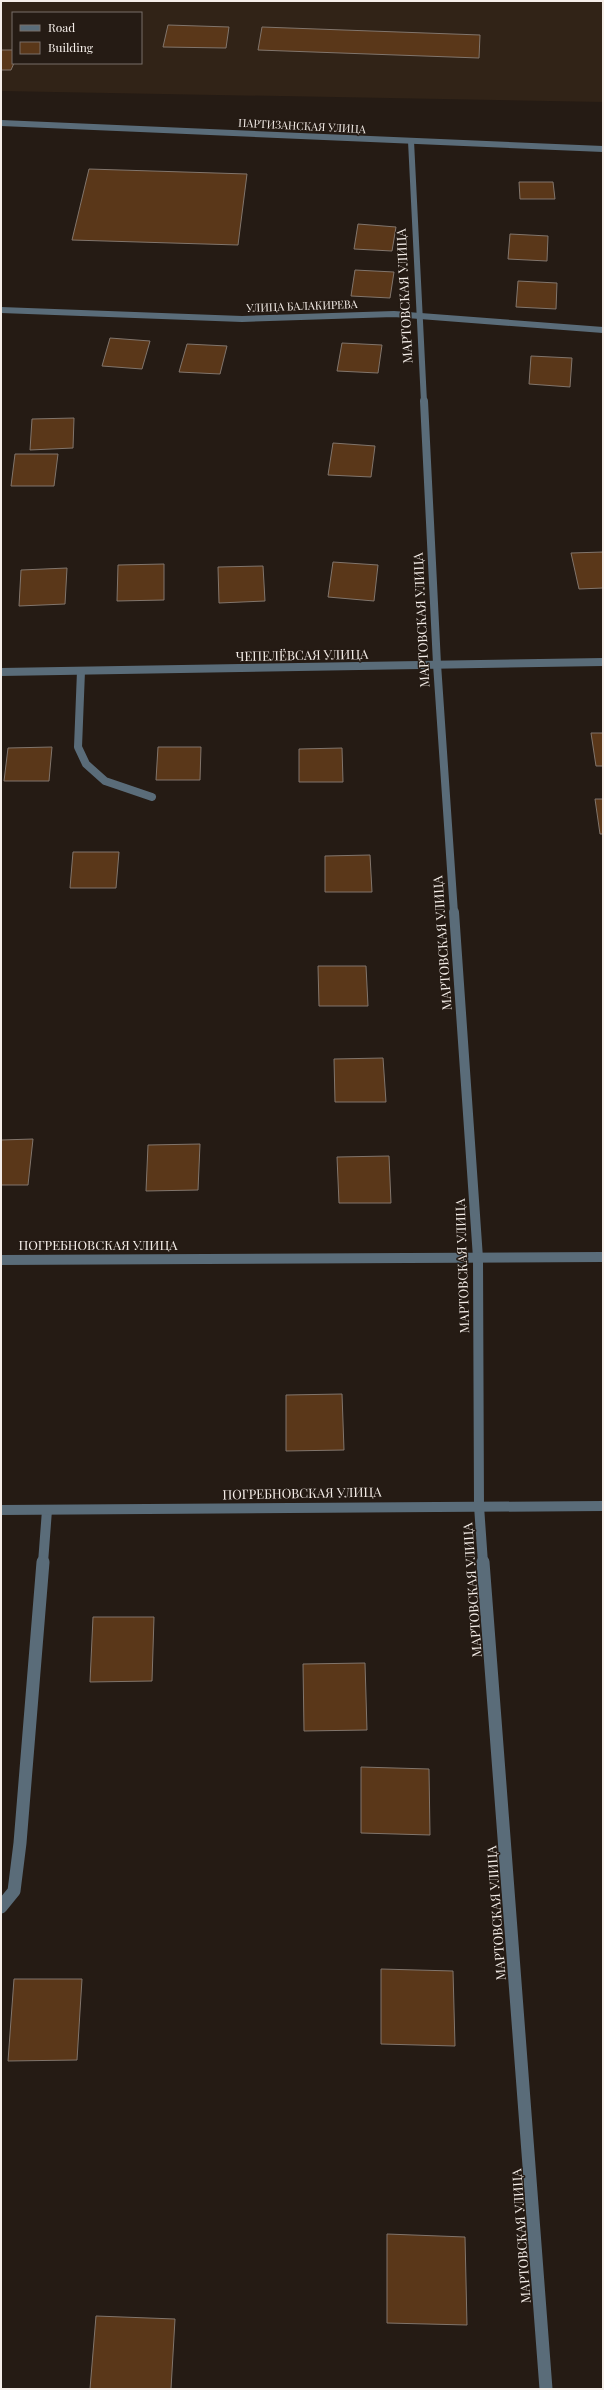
<svg xmlns="http://www.w3.org/2000/svg" width="604" height="2390" font-family="'Playfair Display',serif">
  <style>
    .built { fill: #312317; fill-rule: evenodd }
    .building { fill: #5a3719; stroke: #81756c }
    .lines { fill: none; stroke-linecap: round; stroke-linejoin: round }
    .service-far2 { stroke: #5a6c79; stroke-width: 8 }
    .service-far1 { stroke: #5a6c79; stroke-width: 10 }
    .service { stroke: #5a6c79; stroke-width: 13 }
    .minor-far3 { stroke: #5a6c79; stroke-width: 6 }
    .minor-far2 { stroke: #5a6c79; stroke-width: 8 }
    .minor-far1 { stroke: #5a6c79; stroke-width: 10 }
    .minor { stroke: #5a6c79; stroke-width: 13 }
    .labels { text-anchor: middle; stroke-width: 3; stroke-linejoin: round; paint-order: stroke }
    .far-street-label { font-size: 11px; fill: #f5eee9; stroke: #251b14 }
    .street-label { font-size: 13px; fill: #f5eee9; stroke: #251b14 }
  </style>
  <rect width="100%" height="100%" fill="#251b14"/>
  <path class="built" d="M1,1H603V102L1,91ZM13,13H141V63H13Z"/>
  <g class="building">
    <path d="M168,25L229,27L226,48L163,47Z"/>
    <path d="M262,27L480,35L479,58L258,50Z"/>
    <path d="M1,50H13L14,63L11,70H1Z"/>
    <path d="M89,169L247,174L238,245L72,240Z"/>
    <path d="M519,182H553L555,199H520Z"/>
    <path d="M358,224L396,227L392,251L354,249Z"/>
    <path d="M510,234L548,236L547,261L508,259Z"/>
    <path d="M355,270L394,272L390,298L351,296Z"/>
    <path d="M518,281L557,283L556,309L516,307Z"/>
    <path d="M110,338L150,341L142,369L102,366Z"/>
    <path d="M342,343L382,345L378,373L337,371Z"/>
    <path d="M187,344L227,346L220,374L179,372Z"/>
    <path d="M531,356L572,358L570,387L529,384Z"/>
    <path d="M74,418L73,448L30,450L32,419Z"/>
    <path d="M333,443L375,446L371,477L328,475Z"/>
    <path d="M15,454H58L54,486H11Z"/>
    <path d="M603,552V588L579,589L571,553Z"/>
    <path d="M333,562L378,565L374,601L328,597Z"/>
    <path d="M164,564V600L117,601L118,565Z"/>
    <path d="M263,566L265,601L219,603L218,567Z"/>
    <path d="M67,568L65,604L19,606L21,570Z"/>
    <path d="M591,733H603V766H596Z"/>
    <path d="M52,747L49,781H4L8,748Z"/>
    <path d="M158,747H201L200,780H156Z"/>
    <path d="M342,748L343,782H299V749Z"/>
    <path d="M595,799H603V834H600Z"/>
    <path d="M73,852H119L116,888H70Z"/>
    <path d="M370,855L372,892H325V856Z"/>
    <path d="M318,966H366L368,1006H319Z"/>
    <path d="M383,1058L386,1102H335L334,1059Z"/>
    <path d="M33,1139L28,1185H1V1140Z"/>
    <path d="M200,1144L198,1190L146,1191L148,1145Z"/>
    <path d="M389,1156L391,1203H339L337,1157Z"/>
    <path d="M342,1394L344,1450L286,1451V1395Z"/>
    <path d="M93,1617H154L152,1681L90,1682Z"/>
    <path d="M365,1663L367,1730L304,1731L303,1664Z"/>
    <path d="M361,1767L429,1769L430,1835L361,1833Z"/>
    <path d="M381,1969L453,1971L455,2046L381,2044Z"/>
    <path d="M14,1979H82L77,2060L8,2061Z"/>
    <path d="M387,2234L465,2237L467,2325L387,2323Z"/>
    <path d="M96,2316L175,2319L171,2389H90Z"/>
  </g>
  <g class="lines">
    <path class="service-far2" d="M81,671L78,747L86,764L105,781L152,797"/>
    <path class="service-far1" d="M43,1563L47,1510"/>
    <path class="service" d="M1,1907L14,1891L20,1843L43,1562"/>
    <g class="minor-far3">
      <path d="M1,123L603,149"/>
      <path d="M411,141L424,402"/>
      <path d="M1,310L242,319L394,314L603,330"/>
    </g>
    <g class="minor-far2">
      <path d="M424,401L437,664L454,913"/>
      <path d="M1,672L603,662"/>
    </g>
    <g class="minor-far1">
      <path d="M454,912L478,1258L479,1506L483,1563"/>
      <path d="M1,1260L603,1257"/>
      <path d="M1,1510L603,1506"/>
    </g>
    <path class="minor" d="M483,1562L546,2389"/>
  </g>
  <g class="labels">
    <g class="far-street-label">
      <text transform="translate(302 126) rotate(3)" y="4">ПАРТИЗАНСКАЯ УЛИЦА</text>
      <text transform="translate(302 306) rotate(-2)" y="4">УЛИЦА БАЛАКИРЕВА</text>
    </g>
    <g class="street-label">
      <text transform="translate(404 296) rotate(-93)" y="5">МАРТОВСКАЯ УЛИЦА</text>
      <text transform="translate(421 620) rotate(-93)" y="5">МАРТОВСКАЯ УЛИЦА</text>
      <text transform="translate(302 655) rotate(-1)" y="5">ЧЕПЕЛЁВСАЯ УЛИЦА</text>
      <text transform="translate(442 943) rotate(-94)" y="5">МАРТОВСКАЯ УЛИЦА</text>
      <text x="98" y="1250">ПОГРЕБНОВСКАЯ УЛИЦА</text>
      <text transform="translate(462 1266) rotate(-92)" y="5">МАРТОВСКАЯ УЛИЦА</text>
      <text transform="translate(302 1493) rotate(-1)" y="5">ПОГРЕБНОВСКАЯ УЛИЦА</text>
      <text transform="translate(472 1590) rotate(-94)" y="5">МАРТОВСКАЯ УЛИЦА</text>
      <text transform="translate(496 1913) rotate(-94)" y="5">МАРТОВСКАЯ УЛИЦА</text>
      <text transform="translate(521 2236) rotate(-94)" y="5">МАРТОВСКАЯ УЛИЦА</text>
    </g>
  </g>
  <rect width="604" height="2390" fill="none" stroke="#f5eee9" stroke-width="4"/>
  <rect x="12" y="12" width="130" height="52" fill="#251b14" stroke="#786f69"/>
  <rect x="20" y="25" width="20" height="6" fill="#5a6c79" stroke="#786f69"/>
  <text x="48" y="32" font-size="12" fill="#f5eee9">Road</text>
  <rect x="20" y="42" width="20" height="12" fill="#5a3719" stroke="#786f69"/>
  <text x="48" y="52" font-size="12" fill="#f5eee9">Building</text>
</svg>
